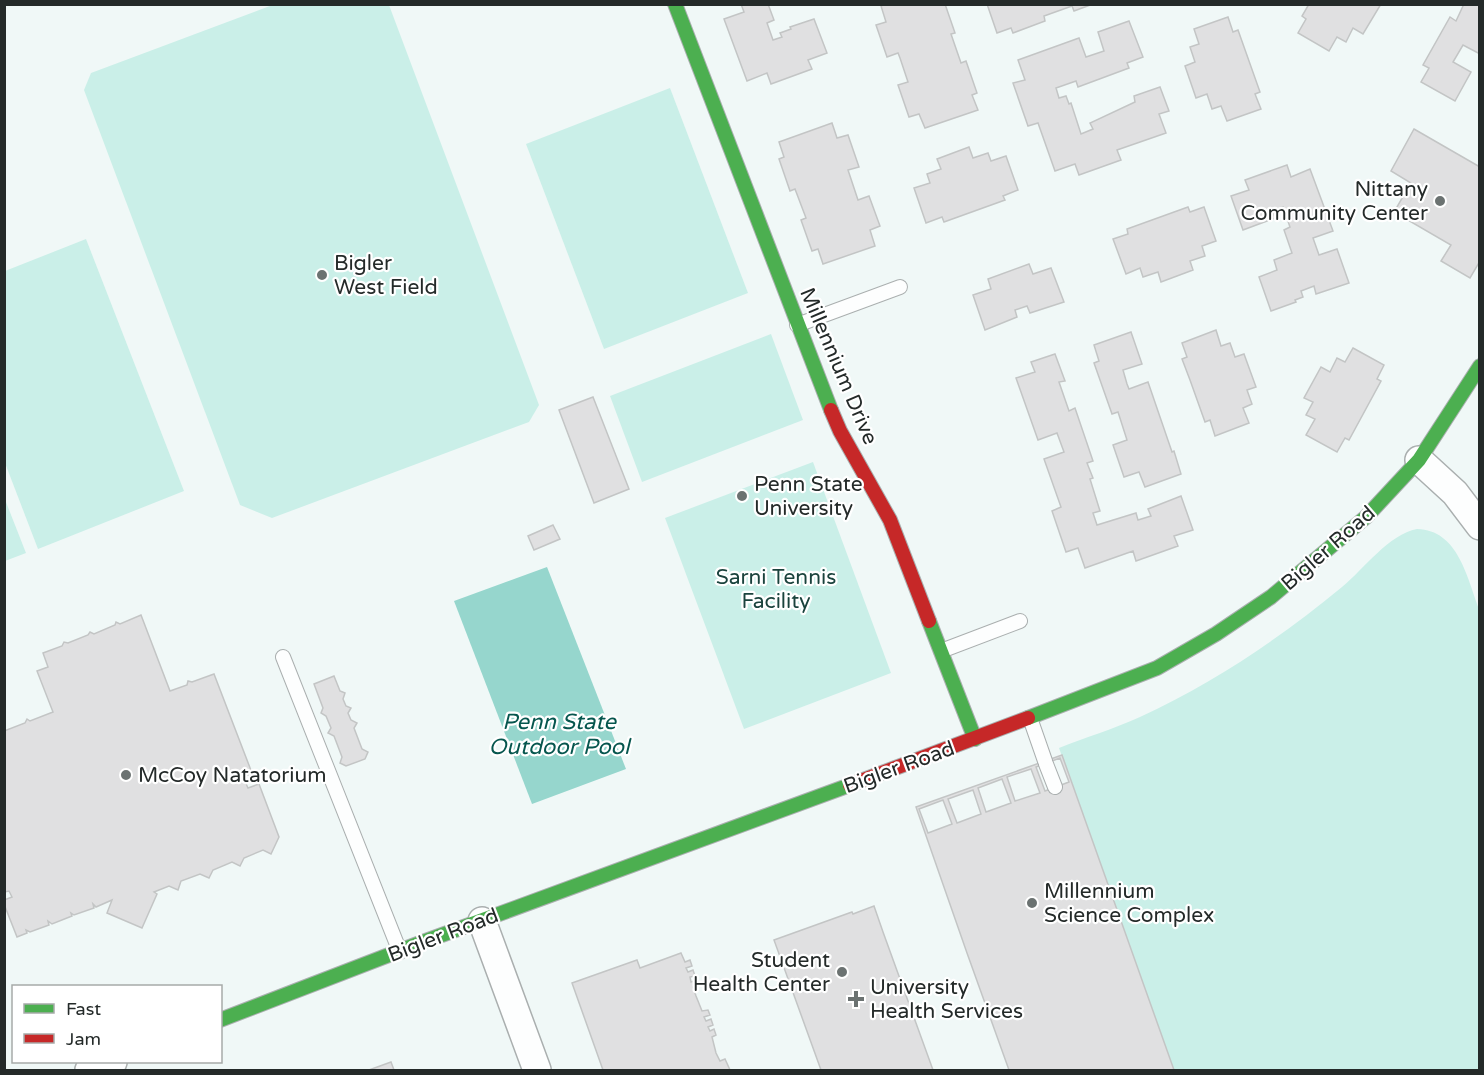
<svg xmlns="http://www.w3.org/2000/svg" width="1484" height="1075" font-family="'Varela Round',sans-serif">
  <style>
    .green { fill: #caefe8 }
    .water { fill: #96d6cd }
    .building { fill: #e0e0e1; stroke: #c3c5c5; stroke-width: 1.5; fill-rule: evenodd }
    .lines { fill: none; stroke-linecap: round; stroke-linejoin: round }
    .lane-casing { stroke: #aaafaf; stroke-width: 16 }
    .street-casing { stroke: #aaafaf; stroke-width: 30 }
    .fast-casing { stroke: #aaafaf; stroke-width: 16 }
    .jam-casing { stroke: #aaafaf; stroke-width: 16 }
    .lane { stroke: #fdfefe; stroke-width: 14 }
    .street { stroke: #fdfefe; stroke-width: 27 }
    .fast { stroke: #4caf50; stroke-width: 14 }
    .jam { stroke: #c62828; stroke-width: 14 }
    .poi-dot { fill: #6b7271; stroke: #fff; stroke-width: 2 }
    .labels { text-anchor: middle; stroke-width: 4.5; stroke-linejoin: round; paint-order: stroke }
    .poi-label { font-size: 21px; fill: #242a29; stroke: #fff; text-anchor: start }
    .street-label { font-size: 21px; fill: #242a29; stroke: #fff }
    .park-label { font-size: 21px; fill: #1a433d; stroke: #fff }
    .water-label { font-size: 22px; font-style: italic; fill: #06564e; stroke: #fff }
  </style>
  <rect width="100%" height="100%" fill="#f0f8f7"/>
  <g class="green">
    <path d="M275,4L389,5L539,405L529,422L272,518L240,505L84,90L91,73Z"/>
    <path d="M670,88L748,293L604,349L526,144Z"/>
    <path d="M86,239L184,491L38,549L5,463V271Z"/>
    <path d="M771,334L803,420L642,482L610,396Z"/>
    <path d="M813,462L891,673L744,729L665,518Z"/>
    <path d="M4,497L26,553L5,561H4Z"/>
    <path d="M1417,529C1458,530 1467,577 1479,609V1070H1174L1059,748C1086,737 1114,729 1140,717C1214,683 1280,638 1342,587C1364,569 1389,534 1417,529Z"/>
  </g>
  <path class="water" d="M547,567L626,769L532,804L454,601Z"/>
  <g class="building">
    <path d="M741,4H768L774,20L767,23L773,40L782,37L780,33L791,29L790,27L814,19L827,53L808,60L812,69L771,84L767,73L747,81L724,19L744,12Z"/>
    <path d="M885,4H945L955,33L951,34L961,63L966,61L977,93L972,95L978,110L925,128L919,114L909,117L898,85L908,82L900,58L898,53L887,57L876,25L886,22L881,6Z"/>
    <path d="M987,4H1093L1074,11L1072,6L1044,16L1045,21L1013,33L1011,28L997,33Z"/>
    <path d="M1309,4H1381L1363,34L1353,28L1346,42L1337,37L1329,51L1298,33L1306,19L1302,16Z"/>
    <path d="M1464,4H1480V54L1463,45L1453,62L1471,72L1455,101L1421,82L1429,68L1423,65L1450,17L1456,21Z"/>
    <path d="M1228,17L1233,32L1238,30L1260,92L1255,94L1261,109L1227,121L1221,106L1212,109L1207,94L1196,98L1185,66L1195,62L1190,47L1199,44L1194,29Z"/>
    <path d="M1129,21L1143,57L1127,63L1129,68L1078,87L1076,81L1056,88L1059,98L1066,96L1069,104L1071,103L1081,134L1093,129L1090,123L1135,102L1134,96L1160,87L1169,111L1159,114L1166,133L1117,150L1121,160L1079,175L1075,164L1055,171L1038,123L1028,126L1013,83L1025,80L1018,60L1079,38L1086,57L1104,51L1098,32Z"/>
    <path d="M832,123L837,138L848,135L859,167L848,170L858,200L869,196L880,226L870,230L875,246L823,264L818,249L812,251L801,220L806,218L795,189L790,191L779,159L784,157L779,142Z"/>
    <path d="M1414,129L1480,167V261L1470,278L1441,261L1451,245L1394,212L1411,183L1391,171Z"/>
    <path d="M969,147L973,158L988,153L991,161L1006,156L1018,190L1003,196L1005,200L944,222L942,217L926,223L914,188L930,183L927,174L941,169L937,159Z"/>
    <path d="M1287,165L1291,177L1310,169L1333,231L1313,238L1319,255L1337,249L1349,283L1316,294L1314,286L1301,291L1303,297L1295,300L1296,302L1271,311L1259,277L1277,270L1274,260L1292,253L1284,230L1290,227L1283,207L1272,210L1275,218L1243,230L1231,196L1249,190L1245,180Z"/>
    <path d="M1188,207L1190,212L1204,207L1216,241L1202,246L1205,256L1190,261L1193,270L1161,282L1158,272L1143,277L1140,268L1126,274L1113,239L1128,234L1127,229Z"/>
    <path d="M1029,264L1033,274L1051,268L1064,302L1030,313L1027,306L1015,310L1017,317L985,330L973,295L991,289L988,279Z"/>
    <path d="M1216,330L1221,346L1230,343L1235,357L1244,354L1256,387L1247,390L1252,404L1243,408L1249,423L1215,436L1210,420L1205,422L1190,380L1182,359L1187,357L1182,343Z"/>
    <path d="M1131,332L1142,364L1123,370L1127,384L1129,389L1148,382L1172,452L1174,451L1181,474L1145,487L1139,472L1124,477L1113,445L1127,440L1118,412L1112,414L1094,363L1099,361L1094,345Z"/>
    <path d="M1353,348L1384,365L1377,379L1381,381L1349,440L1345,438L1337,452L1306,435L1315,419L1306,415L1313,402L1304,398L1321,367L1330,372L1337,358L1345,362Z"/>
    <path d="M1055,354L1065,381L1059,382L1069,411L1075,408L1093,461L1087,463L1093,478L1090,479L1100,511L1093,513L1097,525L1136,513L1138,520L1151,516L1148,509L1181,496L1193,530L1174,536L1178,546L1136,561L1133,551L1085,568L1078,548L1066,552L1052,511L1061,507L1044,459L1064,452L1057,433L1038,440L1016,378L1035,372L1031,362Z"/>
    <path d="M593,397L629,489L594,503L559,410Z"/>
    <path d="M553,525L560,539L534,550L528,536Z"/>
    <path d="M141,615L170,691L187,685L188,681L192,682L214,674L252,773L243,777L248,788L259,784L279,837L271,854L263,850L244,858L240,866L232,862L213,870L209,878L200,874L181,881L178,890L169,886L154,892L157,894L142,928L107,913L112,900L96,907L93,904L94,908L74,915L71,913L72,916L52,924L48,921L49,925L30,932L26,930L27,933L17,937L4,904V900L12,897L9,891L4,892V731L25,723L27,719L30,721L53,712L37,671L48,667L43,653L62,646L64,642L68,643L88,635L90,632L94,634L115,625L116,622L120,624Z"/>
    <path d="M334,676L340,691L345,693L343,699L346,706L351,708L348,713L351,720L357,723L354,728L362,749L368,752L365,759L346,766L340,763L342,757L334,736L328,733L331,728L326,716L321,713L323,708L314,684Z"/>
    <path d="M1062,755L1174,1070H1009L967,953L916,807ZM1060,758L1069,782L1045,791L1036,767ZM1031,769L1040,793L1015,801L1007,777ZM1002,779L1011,803L986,812L978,788ZM973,790L981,814L957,823L948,799ZM943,800L952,824L928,833L919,809Z"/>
    <path d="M874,906L883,932L933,1070H821L774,940L852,912L853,914Z"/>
    <path d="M681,953L685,962L690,960L692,966L686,968L688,972L693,970L695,976L690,977L691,982L697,980L699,986L693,987L696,996L702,1011L708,1010L710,1015L704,1017L706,1021L711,1019L713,1025L708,1027L710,1031L714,1029L716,1035L712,1037L716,1053L720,1061L725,1059L730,1070H603L572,983L637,960L640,968Z"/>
    <path d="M391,1062L394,1070H369Z"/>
  </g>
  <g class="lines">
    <g class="lane-casing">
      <g id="lane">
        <path d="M797,325L900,287"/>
        <path d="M941,651L1020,621"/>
        <path d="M283,657L400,952"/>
        <path d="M1030,718L1045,761"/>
        <path d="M1046,764L1055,787"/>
      </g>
    </g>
    <g class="street-casing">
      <g id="street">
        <path d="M1419,460L1455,493L1480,526"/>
        <path d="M482,921L537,1070"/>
        <path d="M89,1070L113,1062"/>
      </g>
    </g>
    <g class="fast-casing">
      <g id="fast">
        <path d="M675,4L831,410"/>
        <path d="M929,621L975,739"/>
        <path d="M1028,718L1157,668L1216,634L1271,597L1366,517L1419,460L1480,366"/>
        <path d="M220,1020L420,943L850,785"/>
      </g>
    </g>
    <g class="jam-casing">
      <g id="jam">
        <path d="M831,410L840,431L890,520L929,621"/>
        <path d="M850,785L1028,718"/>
      </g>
    </g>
    <use href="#lane" class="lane"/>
    <use href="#street" class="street"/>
    <use href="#fast" class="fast"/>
    <use href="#jam" class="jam"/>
  </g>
  <g class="poi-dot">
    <circle cx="1440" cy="201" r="6"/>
    <circle cx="322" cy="275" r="6"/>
    <circle cx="742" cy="496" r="6"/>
    <circle cx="126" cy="775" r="6"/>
    <circle cx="1032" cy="903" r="6"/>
    <circle cx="842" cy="972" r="6"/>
    <path d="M853 990h6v6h6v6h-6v6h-6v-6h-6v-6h6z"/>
  </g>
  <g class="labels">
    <g class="poi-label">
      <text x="1428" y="196" text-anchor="end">Nittany<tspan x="1428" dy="24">Community Center</tspan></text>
      <text x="334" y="270">Bigler<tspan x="334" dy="24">West Field</tspan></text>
      <text x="754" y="491">Penn State<tspan x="754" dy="24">University</tspan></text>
      <text x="138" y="782">McCoy Natatorium</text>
      <text x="1044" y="898">Millennium<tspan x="1044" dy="24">Science Complex</tspan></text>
      <text x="830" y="967" text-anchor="end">Student<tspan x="830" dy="24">Health Center</tspan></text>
      <text x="870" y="994">University<tspan x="870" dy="24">Health Services</tspan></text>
    </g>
    <g class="street-label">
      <text transform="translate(839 366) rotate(67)" y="7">Millennium Drive</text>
      <text transform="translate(1328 548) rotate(-41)" y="7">Bigler Road</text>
      <text transform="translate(899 767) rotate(-20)" y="7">Bigler Road</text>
      <text transform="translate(443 935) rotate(-21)" y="7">Bigler Road</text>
    </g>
    <g class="park-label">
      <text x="776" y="584">Sarni Tennis<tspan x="776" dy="24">Facility</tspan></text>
    </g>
    <g class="water-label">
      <text x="559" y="729">Penn State<tspan x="559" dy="25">Outdoor Pool</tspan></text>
    </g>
  </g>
  <rect width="1484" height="1075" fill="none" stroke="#242a29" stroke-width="12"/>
  <rect x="12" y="985" width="210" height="78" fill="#ffffff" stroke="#a7aaa9" stroke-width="1.5"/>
  <rect x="24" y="1004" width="30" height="9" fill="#4caf50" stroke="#a7aaa9" stroke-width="1.5"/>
  <text x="66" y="1015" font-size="18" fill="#242a29">Fast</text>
  <rect x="24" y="1034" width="30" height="9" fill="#c62828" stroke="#a7aaa9" stroke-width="1.5"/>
  <text x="66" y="1045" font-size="18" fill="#242a29">Jam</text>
</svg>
